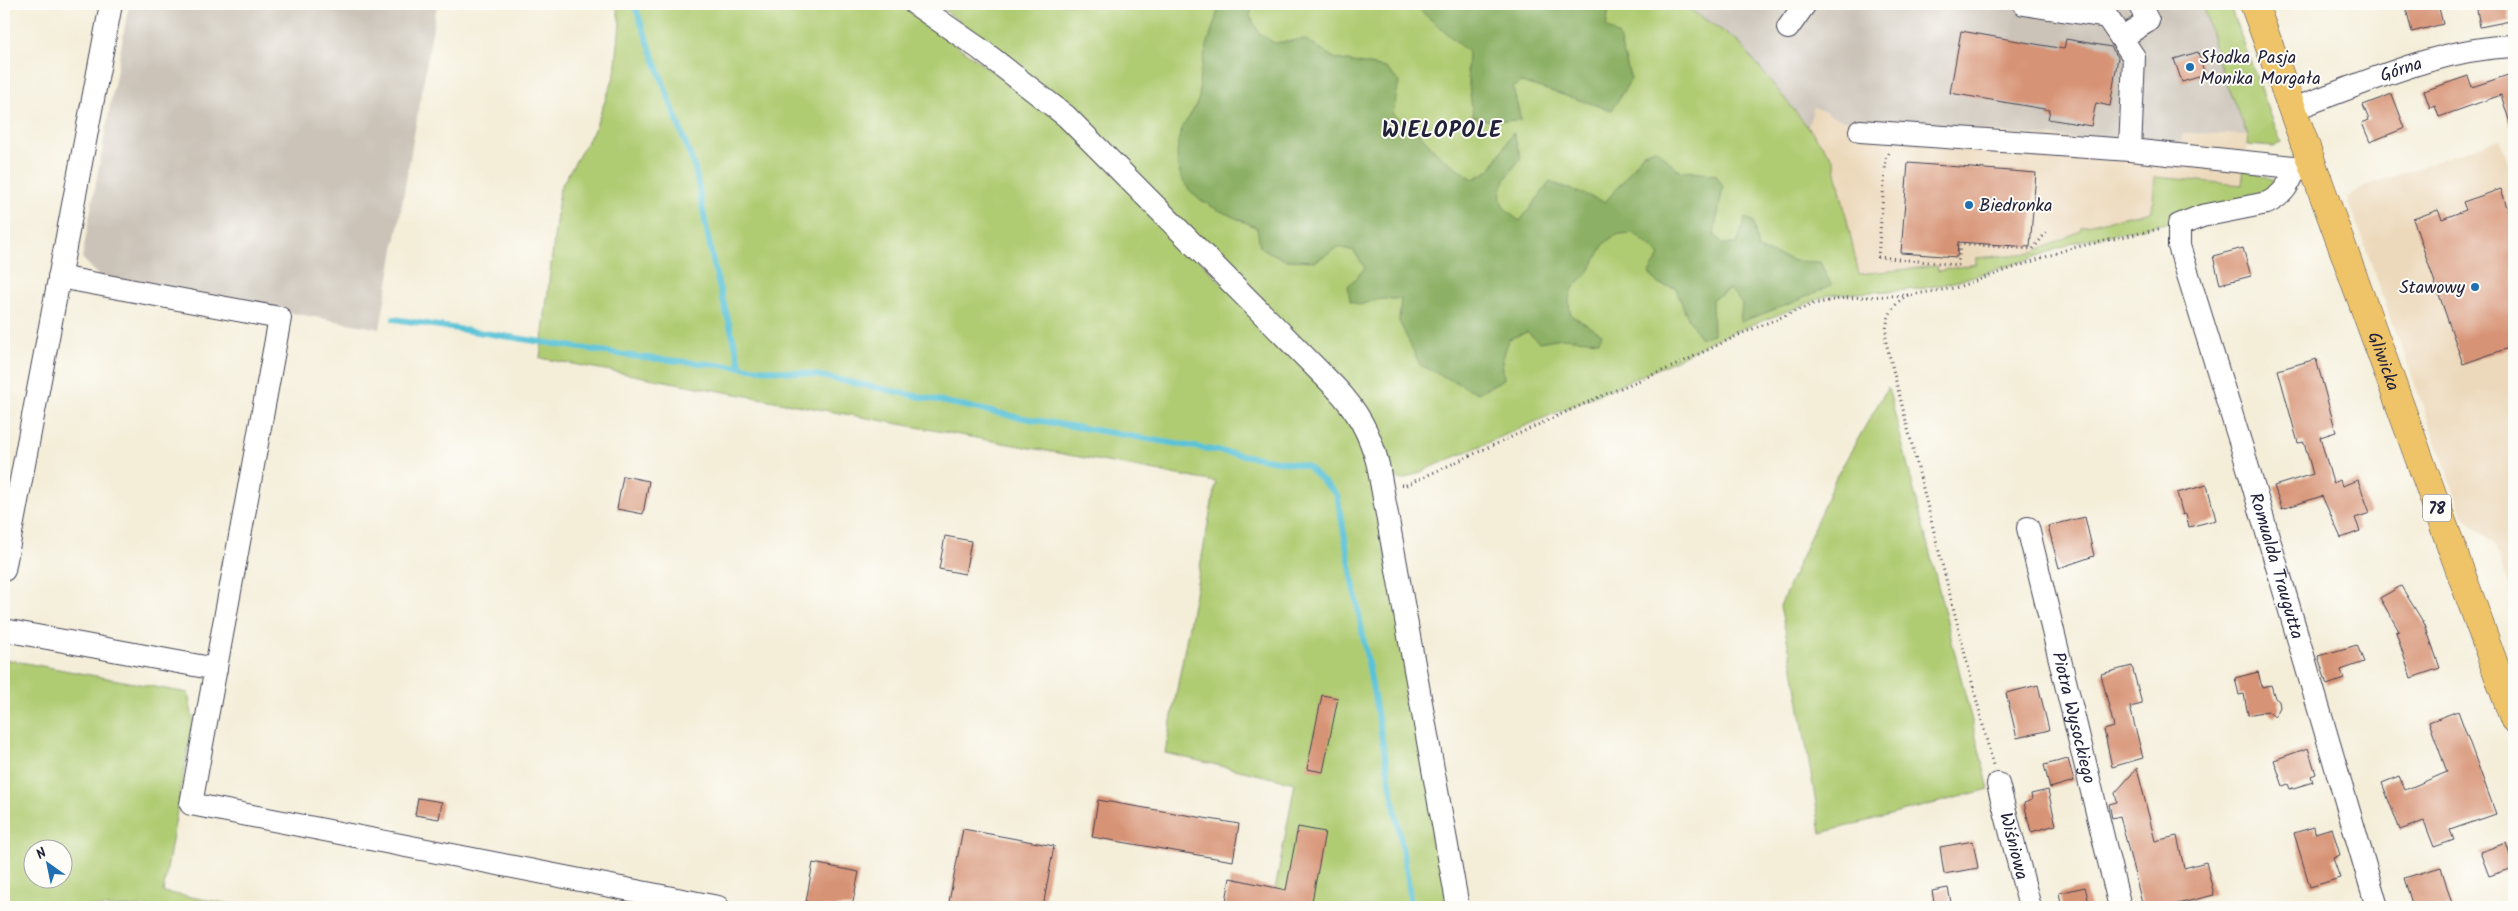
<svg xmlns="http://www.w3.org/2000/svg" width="2518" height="911" font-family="Kalam,sans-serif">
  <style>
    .built { fill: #ecd8ba }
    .industrial { fill: #cbc3b8 }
    .green { fill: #b0cc73; stroke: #697757; fill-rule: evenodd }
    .forest { fill: #8cb065; stroke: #576950 }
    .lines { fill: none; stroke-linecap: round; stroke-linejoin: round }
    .stream { stroke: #5ac2d7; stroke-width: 6 }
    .building { fill: #d79374 }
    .minor-casing { stroke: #424153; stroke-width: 24 }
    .major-casing { stroke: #424153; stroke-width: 29 }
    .path { stroke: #424153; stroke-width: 3; stroke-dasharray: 1 4; stroke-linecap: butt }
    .minor { stroke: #fff; stroke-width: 22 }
    .major { stroke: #efc469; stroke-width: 28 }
    .poi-dot { fill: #1f6fb2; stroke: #fdfcf7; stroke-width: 2 }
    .labels { text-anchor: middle; stroke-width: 4; stroke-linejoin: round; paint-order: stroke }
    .shield { fill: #fdfcf7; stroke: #646373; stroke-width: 1 }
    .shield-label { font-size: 16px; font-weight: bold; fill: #22223b }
    .poi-label { font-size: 18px; fill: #22223b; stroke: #fdfcf7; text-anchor: start }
    .street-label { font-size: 18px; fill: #22223b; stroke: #fdfcf7 }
    .district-label { font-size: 22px; font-weight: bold; letter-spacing: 1px; fill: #22223b; stroke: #fdfcf7 }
  </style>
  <rect width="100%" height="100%" fill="#fdfcf7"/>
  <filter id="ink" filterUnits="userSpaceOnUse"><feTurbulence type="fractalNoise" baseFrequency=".02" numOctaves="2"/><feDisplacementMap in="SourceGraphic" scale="10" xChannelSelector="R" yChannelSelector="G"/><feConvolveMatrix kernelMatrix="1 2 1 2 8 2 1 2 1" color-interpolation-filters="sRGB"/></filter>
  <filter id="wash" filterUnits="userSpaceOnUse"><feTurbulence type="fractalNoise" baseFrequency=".0096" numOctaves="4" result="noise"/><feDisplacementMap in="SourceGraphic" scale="20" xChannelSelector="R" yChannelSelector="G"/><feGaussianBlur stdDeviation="1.12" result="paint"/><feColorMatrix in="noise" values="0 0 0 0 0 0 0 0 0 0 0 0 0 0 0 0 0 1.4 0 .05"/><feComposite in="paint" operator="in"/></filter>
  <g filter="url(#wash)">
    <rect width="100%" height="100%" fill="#f4eed9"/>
    <g class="built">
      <path d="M1814,107L1842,120L2181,147L2183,133L2248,135L2242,185L2155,177L2152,211L2081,226L2080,231L2033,253L1976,258V264L1938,271L1937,266L1859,274L1833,158L1808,127Z"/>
      <path d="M2500,139L2514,180V604L2494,543L2463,516L2347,197L2368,185Z"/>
    </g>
    <g class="industrial">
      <path d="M129,4H437L380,329L101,278L82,258Z"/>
      <path d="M1686,4H2203L2223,77L2248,135L2183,133L2181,147L1842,120L1814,107L1808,127L1738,41L1686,7Z"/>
    </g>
    <g class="green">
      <path d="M616,4H900L1067,126L1339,402L1363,436L1453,907H1272L1295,783L1165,753L1216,482L540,358L560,188L595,128L615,74L620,24Z"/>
      <path d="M937,4H1686V7L1738,41L1833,158L1859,274L1937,266L1938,271L1976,264V258L2033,253L2080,231L2081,226L2152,211L2155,177L2242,185L2244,169L2280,183L2269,194L2171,222L2076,242L2027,260L1951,283L1919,289L1829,295L1713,340L1670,363L1402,480L1387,473L1370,422L1062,102Z"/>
      <path d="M2203,4H2229L2281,142L2274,147L2247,145L2248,135L2223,77Z"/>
      <path d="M1888,387L1989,789L1821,833L1792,662L1780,606L1836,477Z"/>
      <path d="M4,659L188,693L193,720L163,892L246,907H4ZM62,848V878H32V848Z"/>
    </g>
    <g class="forest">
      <path d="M1220,4H1253L1250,16L1259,33L1274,43L1304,39L1336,59L1386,68L1399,82L1393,114L1418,132L1439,155L1473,179L1490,170L1513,132L1521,158C1502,182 1487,200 1520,221L1550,182L1605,202L1624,180L1643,153L1656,149L1678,170L1716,175L1723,187L1714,234L1723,244H1737L1745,218L1753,221L1758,249L1795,261L1820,262L1831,285L1795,302L1740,322L1742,304L1730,289L1712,299L1713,334L1700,338L1685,312L1676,288L1658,284L1649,273L1660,255L1634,233C1628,234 1620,233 1615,236C1602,242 1600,252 1594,263C1583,284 1563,285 1571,315L1602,334L1599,341L1563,338L1539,342L1527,332L1509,339L1502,361L1504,379L1478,393L1420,365L1399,321L1401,299H1381L1359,305L1350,301L1348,286L1365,268L1354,251L1338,247L1316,261L1285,260L1260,247L1257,228C1214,206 1165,198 1180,134C1184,121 1196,110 1199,97C1201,89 1198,81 1200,74C1205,50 1213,27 1220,4Z"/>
      <path d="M1413,4H1610L1606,27L1618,35L1631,79L1612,110L1521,82L1513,88L1521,120L1490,121L1473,116L1467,70L1468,52Z"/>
    </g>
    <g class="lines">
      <g class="stream">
        <path d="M634,4L695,169L714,267L741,367"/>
        <path d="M394,319L638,357L811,374L1012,416L1307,466L1337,495L1408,880L1411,907"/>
      </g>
    </g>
    <g id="blocks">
      <g class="building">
        <path d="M2405,4H2438L2443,24L2412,32Z"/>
        <path d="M2476,4H2507L2510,21L2480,27Z"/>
        <path d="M1961,31L2064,49L2066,39L2111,47L2118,57L2110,106L2096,103L2091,126L2048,119L2050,110L1950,93Z"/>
        <path d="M2198,52L2205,75L2182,82L2174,59Z"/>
        <path d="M2514,73V126H2511L2501,95L2439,117L2435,106L2430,108L2424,91L2468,76L2472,87Z"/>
        <path d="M2392,94L2405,128L2370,142L2362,123L2369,120L2363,105Z"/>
        <path d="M1908,163L2036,173L2030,247L1958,242L1957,257L1901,253Z"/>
        <path d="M2501,189L2514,228V346L2463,364L2413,219L2438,210L2442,219L2466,210L2463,202Z"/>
        <path d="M2243,248L2251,276L2220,284L2213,256Z"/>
        <path d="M2316,359L2336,432L2320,437L2333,483L2340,480L2342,486L2358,480L2370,513L2355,518L2360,531L2341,538L2322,496L2282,509L2274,486L2313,474L2304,442L2298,443L2278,370Z"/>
        <path d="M623,476L649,481L643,514L617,509Z"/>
        <path d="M2207,485L2216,520L2189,527L2186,514L2183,515L2177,493Z"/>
        <path d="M2085,517L2094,556L2059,568L2048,526Z"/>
        <path d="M945,536L971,541L965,574L939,569Z"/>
        <path d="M2401,586L2425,625L2440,668L2411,678L2396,632L2399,631L2380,598Z"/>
        <path d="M2357,645L2364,662L2341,670L2344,679L2327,685L2318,656Z"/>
        <path d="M2132,666L2142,704L2130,707L2143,758L2112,767L2104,730L2114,727L2101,674Z"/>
        <path d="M2258,672L2262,687L2271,685L2275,698L2279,701L2280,707L2275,717L2267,711L2248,715L2244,694L2239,695L2235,678Z"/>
        <path d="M2038,685L2049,730L2017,738L2006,693Z"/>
        <path d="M1322,695L1338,698L1323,772L1307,769Z"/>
        <path d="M2458,711L2496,814L2450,830L2454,840L2434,847L2424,821L2400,830L2382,783L2399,776L2405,790L2447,772L2429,722Z"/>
        <path d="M2308,748L2316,774L2311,776L2313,782L2290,789L2288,784L2283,786L2274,760Z"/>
        <path d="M2068,759L2074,781L2050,788L2044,765Z"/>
        <path d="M2137,768L2155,841L2177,836L2184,868L2206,862L2214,895L2165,907H2143L2120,816L2112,818L2109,804L2117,802L2115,793Z"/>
        <path d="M2048,790L2056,825L2031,832L2024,803L2032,800L2031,794Z"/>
        <path d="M418,798L442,802L439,819L415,815Z"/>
        <path d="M1098,800L1239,824L1233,861L1092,837Z"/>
        <path d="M1298,827L1325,832L1311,907H1225L1230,878L1286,890Z"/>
        <path d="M2314,827L2315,833L2332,828L2340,855L2333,858L2340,878L2310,887L2294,833Z"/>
        <path d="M963,829L1054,846L1043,907H948Z"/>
        <path d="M1973,841L1978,868L1944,874L1940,847Z"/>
        <path d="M2506,843L2514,868L2489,876L2480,852Z"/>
        <path d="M813,863L859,872L852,907H805Z"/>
        <path d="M2441,867L2453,907H2413L2404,878Z"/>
        <path d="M2085,887L2090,907H2062L2059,893Z"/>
        <path d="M1948,888L1952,907H1935L1932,891Z"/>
      </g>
    </g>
  </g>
  <g filter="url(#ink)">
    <use href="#blocks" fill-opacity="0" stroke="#424153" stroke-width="1"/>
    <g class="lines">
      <g class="minor-casing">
        <g id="minor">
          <path d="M915,4L980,49L1066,116L1335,387C1357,410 1370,433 1378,465L1458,907"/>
          <path d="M2024,4L2107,17L2134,57L2130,150"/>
          <path d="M1788,28L1805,4"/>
          <path d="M2121,38L2148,21L2139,4"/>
          <path id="s1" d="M2293,109C2366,83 2436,49 2514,46"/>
          <path d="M1860,131L2130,150L2293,167L2309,164"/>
          <path id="s2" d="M2296,167C2290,183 2284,195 2267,203L2202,216L2179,225V246L2243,451L2377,907"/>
          <path d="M59,277L280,318L191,804L718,907"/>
          <path id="s3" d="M2028,528L2120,907"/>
          <path d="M4,570L111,4"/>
          <path d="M4,630L216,669"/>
          <path id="s4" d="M1998,784L2030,907"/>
        </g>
      </g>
      <g class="major-casing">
        <g id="major">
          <path id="s5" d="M2254,4L2514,719"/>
        </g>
      </g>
      <g class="path">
        <path d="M1889,153L1886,159L1878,257L1958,265L1960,244L2033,249L2048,230"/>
        <path d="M1908,295C1889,306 1885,322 1886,342L1993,765"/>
        <path d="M1401,485H1406L1599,397L1674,366L1743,333L1813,304L1845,298L1909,295L1955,288L2068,249L2159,229"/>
      </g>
      <use href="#minor" class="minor"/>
      <use href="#major" class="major"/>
    </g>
  </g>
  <g class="poi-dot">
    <circle cx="2190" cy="67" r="5"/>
    <circle cx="1969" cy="205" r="5"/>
    <circle cx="2475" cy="287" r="5"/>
  </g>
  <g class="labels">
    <rect class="shield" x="2423" y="494.5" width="28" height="27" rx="4"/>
    <g class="shield-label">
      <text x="2437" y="514">78</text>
    </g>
    <g class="poi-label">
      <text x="2200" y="63">Słodka Pasja<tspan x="2200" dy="21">Monika Morgała</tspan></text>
      <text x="1979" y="211">Biedronka</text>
      <text x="2465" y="293" text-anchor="end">Stawowy</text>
    </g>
    <g class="street-label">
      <text dy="6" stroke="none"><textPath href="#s1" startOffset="115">Górna</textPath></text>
      <text dy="6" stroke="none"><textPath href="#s5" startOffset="380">Gliwicka</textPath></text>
      <text dy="6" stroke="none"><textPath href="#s2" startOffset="494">Romualda Traugutta</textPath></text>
      <text dy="6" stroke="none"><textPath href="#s3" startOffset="195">Piotra Wysockiego</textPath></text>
      <text dy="6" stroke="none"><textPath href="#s4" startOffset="64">Wiśniowa</textPath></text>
    </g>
    <g class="district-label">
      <text x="1442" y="137">WIELOPOLE</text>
    </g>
  </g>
  <rect width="2518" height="911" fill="none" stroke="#fdfcf7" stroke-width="20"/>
  <g transform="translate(48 864) rotate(327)"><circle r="24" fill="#fdfcf7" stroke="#a5a5ac"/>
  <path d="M0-4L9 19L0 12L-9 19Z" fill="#1f6fb2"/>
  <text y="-8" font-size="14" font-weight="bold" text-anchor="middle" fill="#22223b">N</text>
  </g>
</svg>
